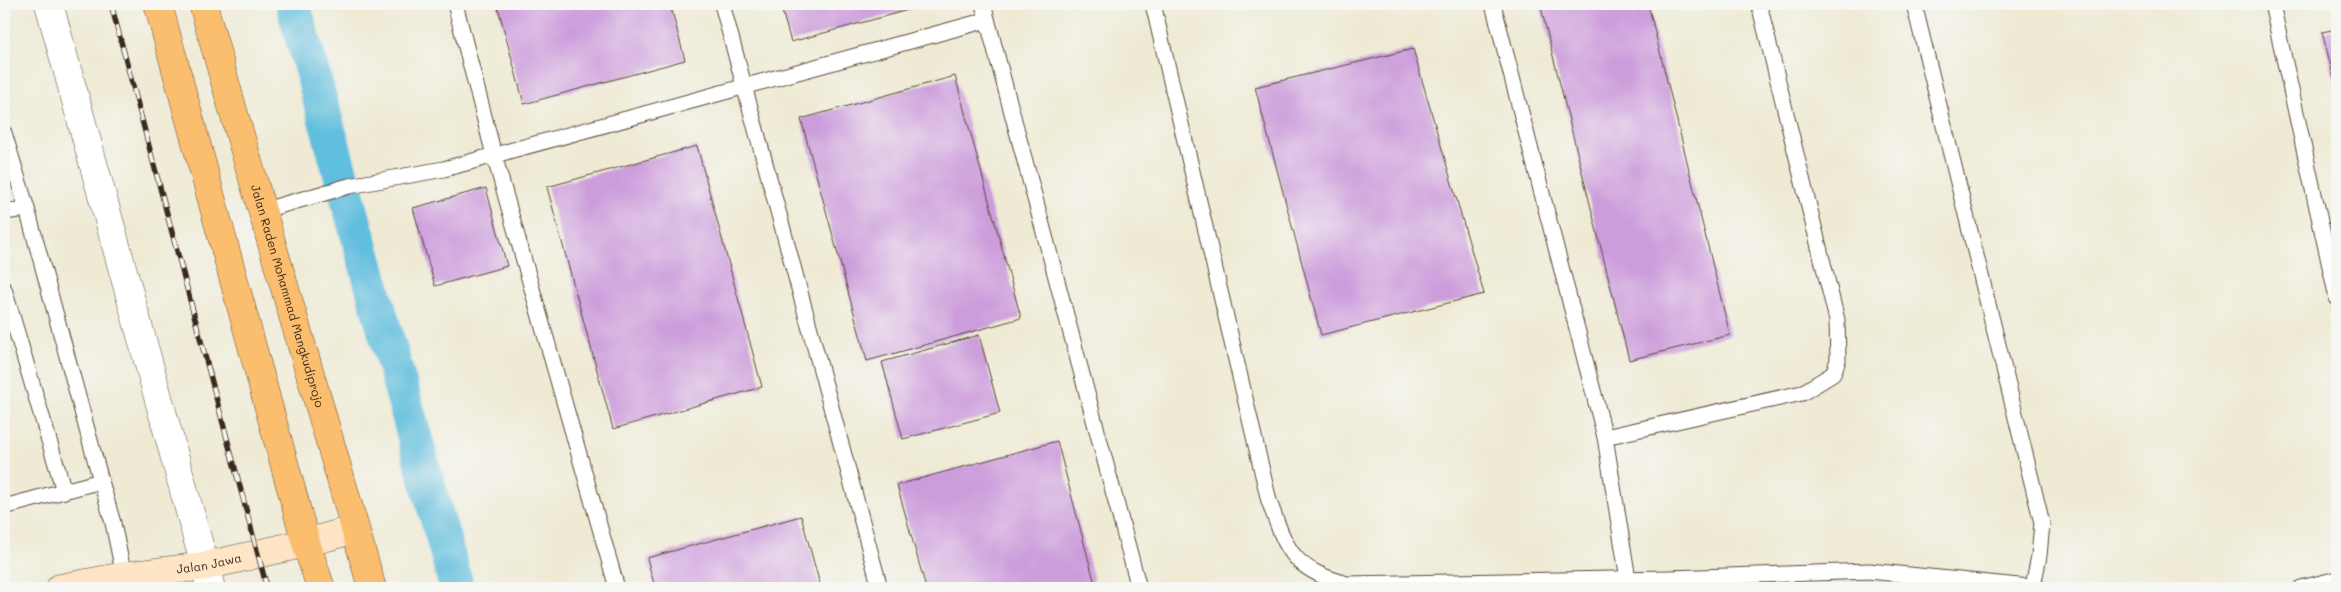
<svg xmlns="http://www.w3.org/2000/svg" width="2341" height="592" font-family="Mali,sans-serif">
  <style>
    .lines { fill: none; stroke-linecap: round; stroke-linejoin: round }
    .canal { stroke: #60bede; stroke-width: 35 }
    .building { fill: #cc9cdb }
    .lane-casing { stroke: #564739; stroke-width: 17 }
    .street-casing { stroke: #564739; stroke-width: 29 }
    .secondary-casing { stroke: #564739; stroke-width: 29 }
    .highway-casing { stroke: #564739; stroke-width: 29 }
    .lane { stroke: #fff; stroke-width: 15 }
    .street { stroke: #fff; stroke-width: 28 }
    .secondary { stroke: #fde5c5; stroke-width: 28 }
    .highway { stroke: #fbbe6e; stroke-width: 28 }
    .rail-casing { stroke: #3b2a1e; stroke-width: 5.5 }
    .rail { stroke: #f6f6f2; stroke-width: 4; stroke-dasharray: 11; stroke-linecap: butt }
    .labels { text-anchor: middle; stroke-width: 4; stroke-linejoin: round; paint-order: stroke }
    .street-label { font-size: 12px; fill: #3b2a1e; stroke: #f6f6f2 }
  </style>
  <rect width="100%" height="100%" fill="#f6f6f2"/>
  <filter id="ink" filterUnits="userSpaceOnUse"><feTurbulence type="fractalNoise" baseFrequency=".02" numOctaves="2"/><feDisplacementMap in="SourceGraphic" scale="10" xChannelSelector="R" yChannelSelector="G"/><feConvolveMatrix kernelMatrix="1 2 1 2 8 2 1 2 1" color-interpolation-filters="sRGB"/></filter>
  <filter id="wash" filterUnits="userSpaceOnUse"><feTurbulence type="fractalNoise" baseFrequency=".0096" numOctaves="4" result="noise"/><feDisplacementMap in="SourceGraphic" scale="20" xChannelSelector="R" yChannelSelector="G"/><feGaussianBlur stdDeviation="1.12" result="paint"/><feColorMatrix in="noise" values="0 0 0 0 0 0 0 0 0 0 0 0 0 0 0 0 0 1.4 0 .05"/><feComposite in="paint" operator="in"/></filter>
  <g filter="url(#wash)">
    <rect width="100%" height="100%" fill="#eeead4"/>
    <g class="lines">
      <path class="canal" d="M293,4L457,588"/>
    </g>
    <g id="blocks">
      <g class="building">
        <path d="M497,4H670L685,60L524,104Z"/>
        <path d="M780,4H930L791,42Z"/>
        <path d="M1540,4H1648L1730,335L1629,360Z"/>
        <path d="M2337,29V90L2322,32Z"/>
        <path d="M1413,49L1484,294L1321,335L1255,87Z"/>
        <path d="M955,76L1021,318L867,361L801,119Z"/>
        <path d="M697,146L762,387L613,429L547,187Z"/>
        <path d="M486,188L507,266L435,286L413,208Z"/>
        <path d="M979,335L1000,413L903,439L882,362Z"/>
        <path d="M1057,441L1096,588H926L897,485Z"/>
        <path d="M801,516L821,588H655L647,558Z"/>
      </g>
    </g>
  </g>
  <g filter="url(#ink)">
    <use href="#blocks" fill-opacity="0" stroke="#564739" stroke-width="1"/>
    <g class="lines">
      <g class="lane-casing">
        <g id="lane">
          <path d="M455,4L494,155L617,588"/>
          <path d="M722,4L880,588"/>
          <path d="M983,4L1139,588"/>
          <path d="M1153,4L1269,501C1287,551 1292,569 1347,584L1669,578L1869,571L2039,588"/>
          <path d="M1493,4L1605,437L1628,579"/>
          <path d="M1914,4L2042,523L2039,556L2033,586"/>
          <path d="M2272,4L2337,298"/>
          <path d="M4,133L27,209L101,481"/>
          <path d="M261,211L349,186L444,169L987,20"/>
          <path d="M4,212L27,209"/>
          <path d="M4,289L64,491"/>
          <path d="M1605,437L1802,393L1833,374L1838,360L1837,320L1759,4"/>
          <path d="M4,507L101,481L113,523L124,576"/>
          <path d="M2301,588L2337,579"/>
        </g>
      </g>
      <g class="street-casing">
        <path id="street" d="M49,4L211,588"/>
      </g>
      <g class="secondary-casing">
        <g id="secondary">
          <path id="s1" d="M60,588L124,576L205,566L306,543L355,529"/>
        </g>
      </g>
      <g class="highway-casing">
        <g id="highway">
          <path d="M158,4L306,543L321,588"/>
          <path id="s2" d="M203,4C257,199 317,393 372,588"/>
        </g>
      </g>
      <use href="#lane" class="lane"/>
      <use href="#street" class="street"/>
      <use href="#secondary" class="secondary"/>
      <use href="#highway" class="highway"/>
      <g class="rail-casing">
        <path id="rail" d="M111,4L267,588"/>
      </g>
      <use href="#rail" class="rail"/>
    </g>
  </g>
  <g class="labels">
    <g class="street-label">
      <text dy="4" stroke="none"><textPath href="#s2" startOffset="304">Jalan Raden Mohammad Mangkudiprojo</textPath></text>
      <text dy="4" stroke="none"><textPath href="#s1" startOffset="151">Jalan Jawa</textPath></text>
    </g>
  </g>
  <rect width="2341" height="592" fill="none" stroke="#f6f6f2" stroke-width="20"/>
</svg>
